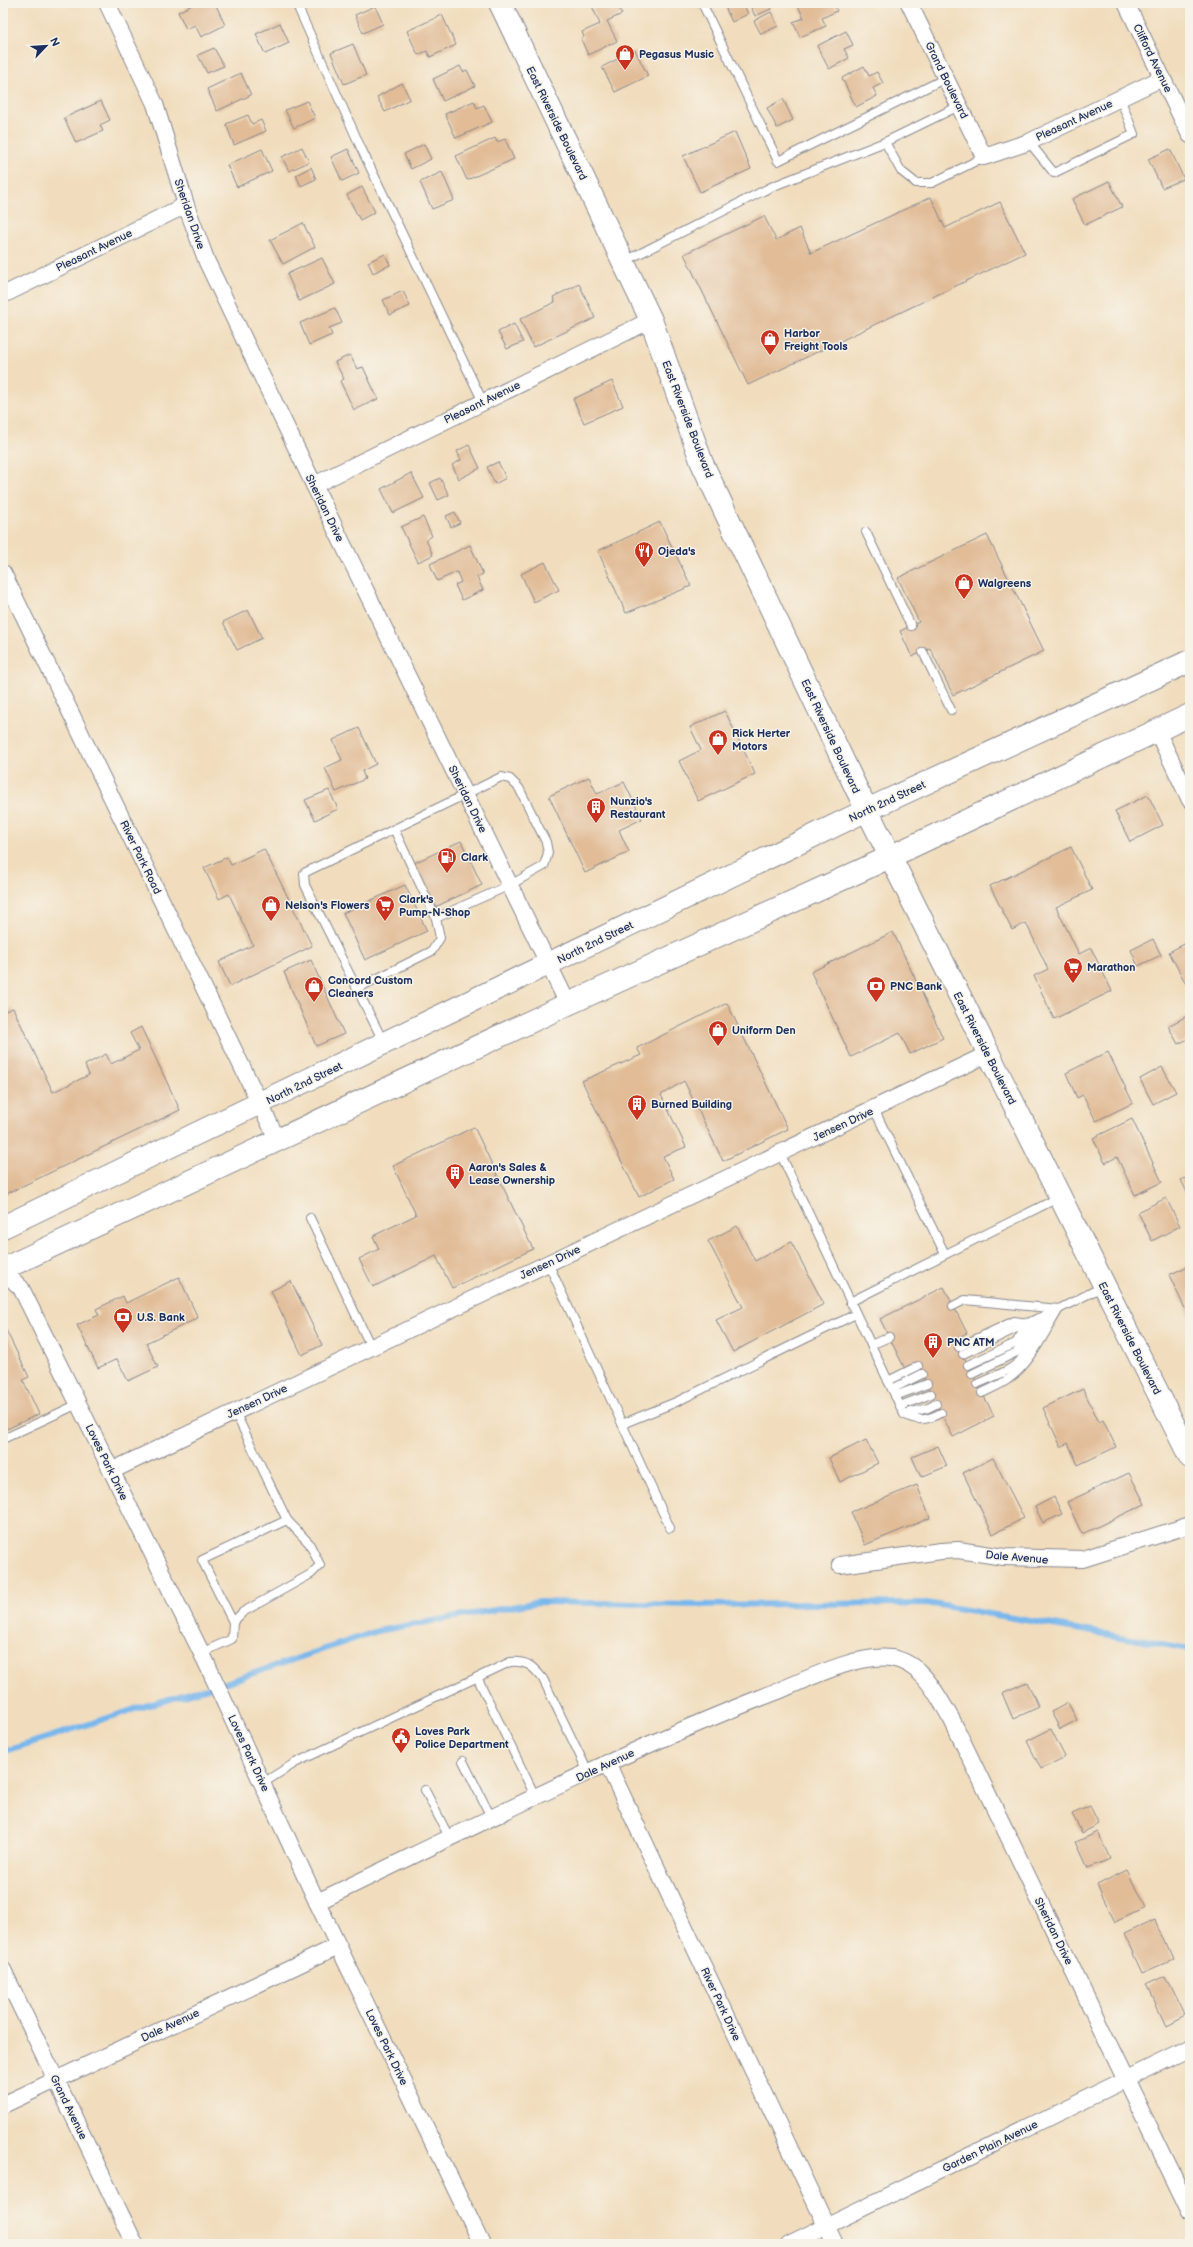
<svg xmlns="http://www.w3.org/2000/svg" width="1193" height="2247" font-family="'Balsamiq Sans',sans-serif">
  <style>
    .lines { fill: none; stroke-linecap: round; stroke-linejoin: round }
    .stream { stroke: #79b7ec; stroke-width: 6 }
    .building { fill: #e1bc97 }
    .lane-casing { stroke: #86868e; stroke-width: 10 }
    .street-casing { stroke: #86868e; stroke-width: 18 }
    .primary-casing { stroke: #86868e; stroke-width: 24 }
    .lane { stroke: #fff; stroke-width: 8 }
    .street { stroke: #fff; stroke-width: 16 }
    .primary { stroke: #fff; stroke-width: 22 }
    .labels { text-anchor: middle; stroke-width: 3; stroke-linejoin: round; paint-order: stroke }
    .poi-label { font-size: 11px; font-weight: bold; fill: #1b2f5e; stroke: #f7f3e8; text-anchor: start }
    .street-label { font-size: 11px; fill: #1b2f5e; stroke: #f7f3e8 }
  </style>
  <rect width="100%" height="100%" fill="#f7f3e8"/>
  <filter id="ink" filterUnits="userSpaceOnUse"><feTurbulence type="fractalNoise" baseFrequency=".025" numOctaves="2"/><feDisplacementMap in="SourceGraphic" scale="8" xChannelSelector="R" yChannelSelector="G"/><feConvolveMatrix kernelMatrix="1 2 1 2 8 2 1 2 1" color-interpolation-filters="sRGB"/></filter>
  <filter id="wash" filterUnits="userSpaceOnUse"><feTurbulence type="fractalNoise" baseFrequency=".012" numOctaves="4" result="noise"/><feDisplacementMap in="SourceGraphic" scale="16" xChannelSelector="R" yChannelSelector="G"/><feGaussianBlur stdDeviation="0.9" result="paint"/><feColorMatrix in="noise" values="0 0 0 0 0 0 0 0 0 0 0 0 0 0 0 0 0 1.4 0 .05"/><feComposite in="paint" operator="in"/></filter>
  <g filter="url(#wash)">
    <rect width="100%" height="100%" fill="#f1ddbd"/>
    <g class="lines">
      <path class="stream" d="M3,1752L135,1709L225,1683L377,1631L539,1602L695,1605L927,1603L1190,1649"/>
    </g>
    <g id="blocks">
      <g class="building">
        <path d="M196,3H215L225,25L201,37L195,25L186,29L178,12Z"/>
        <path d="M593,3H616L622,14L607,21L617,41L588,55L581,39L584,37L582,32L600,24L591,4Z"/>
        <path d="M733,3H743L748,14L732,22L725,7Z"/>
        <path d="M749,3H769L771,9L755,16Z"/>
        <path d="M804,3H833L837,11L822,18L826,26L800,37L793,22L804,18L798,6Z"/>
        <path d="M375,6L383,24L363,33L355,15Z"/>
        <path d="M771,12L778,26L761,34L754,21Z"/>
        <path d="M442,15L456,45L430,57L427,51L418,55L407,31Z"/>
        <path d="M280,23L289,43L265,54L256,34Z"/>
        <path d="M846,31L853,45L844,49L849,58L829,69L817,46Z"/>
        <path d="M353,44L366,75L344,84L331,53Z"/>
        <path d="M214,48L224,66L207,73L198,55Z"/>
        <path d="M635,50L648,76L615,92L602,67Z"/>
        <path d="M460,66L463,72L467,70L475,86L443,101L433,79Z"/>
        <path d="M864,66L869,76L877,72L883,83L873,88L877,96L856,107L842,78Z"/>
        <path d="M241,73L251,95L217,111L207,89Z"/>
        <path d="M402,83L410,99L385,112L377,97Z"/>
        <path d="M783,99L793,120L777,128L767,108Z"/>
        <path d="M101,101L110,120L100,125L103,131L76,143L64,118Z"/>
        <path d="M307,101L315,118L294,128L285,110Z"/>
        <path d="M474,101L477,108L484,105L492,122L456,138L445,114Z"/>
        <path d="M248,115L252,124L261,120L266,131L234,145L226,124Z"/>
        <path d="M735,132L751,169L700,192L683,156Z"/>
        <path d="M495,138L497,142L505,139L514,159L467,180L456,156Z"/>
        <path d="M424,144L431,159L411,169L404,154Z"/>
        <path d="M302,147L309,162L289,171L282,157Z"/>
        <path d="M262,149L272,171L237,187L227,165Z"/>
        <path d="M348,149L359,173L342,181L331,157Z"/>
        <path d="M1170,149L1184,179L1162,188L1148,159Z"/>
        <path d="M311,167L316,179L301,186L296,175Z"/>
        <path d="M442,172L454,200L432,209L420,182Z"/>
        <path d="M1109,181L1122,207L1085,225L1072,199Z"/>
        <path d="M362,187L375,212L360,220L347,195Z"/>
        <path d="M931,197L945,228L1000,202L1025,253L748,385L684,254L764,216L776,240L800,228L811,253Z"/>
        <path d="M303,223L315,247L283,264L270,240Z"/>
        <path d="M385,254L390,265L373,273L368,262Z"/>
        <path d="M322,258L335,284L299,301L287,274Z"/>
        <path d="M579,284L595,318L533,347L520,319L555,302L553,297Z"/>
        <path d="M403,291L410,306L390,315L383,300Z"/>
        <path d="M335,308L342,323L329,328L332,335L309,345L300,323Z"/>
        <path d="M514,324L523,342L507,349L498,332Z"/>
        <path d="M350,355L357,369L363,367L378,399L354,410L340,381L344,379L335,362Z"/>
        <path d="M612,381L623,406L584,423L573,399Z"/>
        <path d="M469,445L480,468L459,479L452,465L461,460L457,451Z"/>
        <path d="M498,462L506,478L495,484L487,467Z"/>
        <path d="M411,473L424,498L393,513L381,489Z"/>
        <path d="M440,478L449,495L438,500L430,483Z"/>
        <path d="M455,512L460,523L451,527L446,516Z"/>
        <path d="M423,517L432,536L426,540L433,555L418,562L401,527Z"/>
        <path d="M660,522L691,586L626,613L598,551Z"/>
        <path d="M987,535L1044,651L953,695L930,648L912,657L900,631L919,622L898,578Z"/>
        <path d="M470,545L483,574L477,577L483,590L462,600L455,585L461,582L457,572L437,581L430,564Z"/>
        <path d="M545,562L559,590L534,602L521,574Z"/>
        <path d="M248,610L262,638L237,650L223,622Z"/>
        <path d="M725,711L755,774L698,801L679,761L701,750L690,727Z"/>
        <path d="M359,728L376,764L362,771L365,779L336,792L325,768L342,760L333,740Z"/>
        <path d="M589,777L597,794L624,782L642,819L619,830L629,852L585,873L549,796Z"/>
        <path d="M329,790L338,809L315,820L305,800Z"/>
        <path d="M1148,795L1163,825L1130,842L1115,811Z"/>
        <path d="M461,841L482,885L433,908L412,864Z"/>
        <path d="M1071,847L1092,890L1056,907L1079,954L1091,948L1112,991L1054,1019L1034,976L1048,969L1026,923L1012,930L990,886Z"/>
        <path d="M264,849L312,946L230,986L219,962L253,945L229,894L219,899L204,868L227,857L231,865Z"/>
        <path d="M405,885L427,931L365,960L343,913Z"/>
        <path d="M893,932L943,1038L910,1054L900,1033L851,1057L811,972Z"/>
        <path d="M1153,939L1161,955L1138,966L1131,950Z"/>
        <path d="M1190,941V983L1186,984L1169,952Z"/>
        <path d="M311,960L344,1034L316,1046L284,972Z"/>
        <path d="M727,1003L788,1129L723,1161L684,1081L661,1095L686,1147L663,1156L674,1179L639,1197L582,1081L641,1055L637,1048Z"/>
        <path d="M13,1008L53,1092L89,1075L85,1065L106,1054L111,1064L139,1050L130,1033L141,1027L180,1110L6,1194L3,1190V1012Z"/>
        <path d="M1187,1016L1190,1022V1038L1178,1044L1168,1026Z"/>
        <path d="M1108,1052L1133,1103L1096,1121L1083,1095L1077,1098L1066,1073Z"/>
        <path d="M1162,1067L1176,1092L1153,1104L1140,1079Z"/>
        <path d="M1132,1119L1162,1182L1135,1195L1117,1157L1105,1163L1093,1138Z"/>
        <path d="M474,1127L533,1249L452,1288L436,1256L373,1287L359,1259L379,1249L373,1236L416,1215L393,1166Z"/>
        <path d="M1190,1176V1193L1188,1194L1181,1180Z"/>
        <path d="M1166,1198L1180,1226L1152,1241L1138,1212Z"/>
        <path d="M737,1226L755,1261L791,1242L824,1304L733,1352L716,1320L743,1307L708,1241Z"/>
        <path d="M1190,1265V1319L1169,1275Z"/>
        <path d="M179,1277L198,1318L146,1343L158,1367L128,1381L117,1359L98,1368L77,1325L99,1315L96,1309L123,1296L126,1303Z"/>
        <path d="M291,1281L322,1345L302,1355L271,1291Z"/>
        <path d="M944,1287L967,1333L955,1339L994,1416L953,1437L916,1363L905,1369L880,1319Z"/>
        <path d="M3,1324L29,1377L23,1380L39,1414L7,1429L3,1420Z"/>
        <path d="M1083,1389L1099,1422L1103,1420L1116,1447L1078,1465L1068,1443L1061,1447L1043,1408Z"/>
        <path d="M866,1440L878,1463L840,1482L829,1458Z"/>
        <path d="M938,1446L947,1466L921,1477L912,1457Z"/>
        <path d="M993,1458L1024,1518L993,1534L963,1473Z"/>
        <path d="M1129,1473L1145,1504L1082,1534L1067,1502Z"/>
        <path d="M917,1485L930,1518L865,1545L851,1512Z"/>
        <path d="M1054,1497L1062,1514L1043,1523L1035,1507Z"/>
        <path d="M1027,1682L1039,1707L1013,1719L1002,1693Z"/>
        <path d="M1068,1703L1077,1720L1060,1729L1051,1712Z"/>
        <path d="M1051,1729L1065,1757L1041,1769L1027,1741Z"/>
        <path d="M1090,1806L1099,1824L1082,1833L1072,1814Z"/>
        <path d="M1098,1832L1110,1859L1088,1868L1076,1842Z"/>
        <path d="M1127,1870L1145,1908L1115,1922L1097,1885Z"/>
        <path d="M1155,1920L1172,1960L1142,1973L1124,1934Z"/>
        <path d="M1166,1976L1185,2015L1166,2025L1147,1985Z"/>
      </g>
    </g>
  </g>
  <g filter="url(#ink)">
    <use href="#blocks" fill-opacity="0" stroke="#86868e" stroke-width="1"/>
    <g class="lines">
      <g class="lane-casing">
        <g id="lane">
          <path d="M296,3L361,148L483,402"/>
          <path d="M702,3L778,161L946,78"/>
          <path d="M885,142L901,171L916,183H932L984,157"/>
          <path d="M1029,142L1054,173L1134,134L1120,98"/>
          <path d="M625,261L771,187L885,142L959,106"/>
          <path d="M866,532L911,626"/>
          <path d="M923,652L951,710"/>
          <path d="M394,829L436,918"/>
          <path d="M358,988L432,951L440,938L436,918L510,885L544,866L548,853L546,842L519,788L510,779L501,777L304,873L305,885L384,1043"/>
          <path d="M874,1109L945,1254"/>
          <path d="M780,1153L871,1345L889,1337"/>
          <path d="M310,1218L371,1347"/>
          <path d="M548,1263L670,1528"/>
          <path d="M850,1302L1060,1197"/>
          <path d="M953,1306L965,1300L1059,1309L1104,1286"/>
          <path d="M871,1345L904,1414C917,1422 928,1420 941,1413"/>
          <path d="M959,1347L1014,1321L1028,1323"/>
          <path d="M963,1354L1027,1323"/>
          <path d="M968,1365L1016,1343L1028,1323L1038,1318"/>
          <path d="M972,1374L1017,1352L1039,1318L1048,1314"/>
          <path d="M888,1381L918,1366"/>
          <path d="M977,1384C991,1377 1013,1371 1022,1358C1035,1342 1039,1318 1058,1309"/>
          <path d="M892,1389L922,1374"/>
          <path d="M982,1393C990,1389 1000,1385 1007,1380C1031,1364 1044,1333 1059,1309"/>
          <path d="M895,1396L927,1384"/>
          <path d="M900,1406L931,1394"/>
          <path d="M904,1414L928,1408L936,1404"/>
          <path d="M622,1424L676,1402L856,1314"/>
          <path d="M3,1439L78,1404"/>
          <path d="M233,1622L243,1612L311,1574L320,1565L309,1543L287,1520L235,1412"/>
          <path d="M201,1653L232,1639L233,1622L202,1560L287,1520"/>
          <path d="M477,1677L536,1798"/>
          <path d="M463,1761L492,1819"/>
          <path d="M263,1783L295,1763L510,1662C526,1660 533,1666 543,1679L588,1772"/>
          <path d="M425,1790L450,1839"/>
        </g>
      </g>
      <g class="street-casing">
        <g id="street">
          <path d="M107,3L155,104L186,205L207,262L314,485L568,1004"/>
          <path d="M909,3L984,157L1029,142L1162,78"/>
          <path d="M1126,3L1190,135"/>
          <path d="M3,295L186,205"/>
          <path d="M314,485L651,320"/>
          <path d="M3,573L278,1141"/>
          <path d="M1157,731L1190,800"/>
          <path d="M3,1271L21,1288L206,1662L317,1902L482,2244"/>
          <path d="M111,1471L988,1054"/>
          <path d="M840,1565L941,1551L958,1550L1004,1557L1083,1559L1190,1525"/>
          <path d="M607,1763L835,2244"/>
          <path d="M317,1902C469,1829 620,1752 778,1691C810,1678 857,1654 891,1658C923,1663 937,1695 952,1720L1190,2212"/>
          <path d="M3,1970L135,2244"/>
          <path d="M3,2105L338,1946"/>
          <path d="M789,2244L1190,2048"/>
        </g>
      </g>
      <g class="primary-casing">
        <g id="primary">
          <path d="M500,3L651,320L702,463L857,790L1190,1457"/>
          <path d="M3,1227L867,810L1190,661"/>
          <path d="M3,1269L568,1004L862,870L1190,715"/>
        </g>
      </g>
      <use href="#lane" class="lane"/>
      <use href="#street" class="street"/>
      <use href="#primary" class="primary"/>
    </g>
  </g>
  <defs>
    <g id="shop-pin" transform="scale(1)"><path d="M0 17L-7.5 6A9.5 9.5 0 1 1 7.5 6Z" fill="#c8321e" stroke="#f7f3e8"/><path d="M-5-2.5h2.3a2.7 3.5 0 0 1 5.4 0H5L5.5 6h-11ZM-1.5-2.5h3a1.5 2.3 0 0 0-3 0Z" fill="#fff"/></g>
    <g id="restaurant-pin" transform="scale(1)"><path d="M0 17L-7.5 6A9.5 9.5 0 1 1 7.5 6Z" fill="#c8321e" stroke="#f7f3e8"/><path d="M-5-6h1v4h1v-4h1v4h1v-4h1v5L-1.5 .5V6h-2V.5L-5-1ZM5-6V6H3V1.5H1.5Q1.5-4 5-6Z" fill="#fff"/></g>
    <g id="building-pin" transform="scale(1)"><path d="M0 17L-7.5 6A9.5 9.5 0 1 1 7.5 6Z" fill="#c8321e" stroke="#f7f3e8"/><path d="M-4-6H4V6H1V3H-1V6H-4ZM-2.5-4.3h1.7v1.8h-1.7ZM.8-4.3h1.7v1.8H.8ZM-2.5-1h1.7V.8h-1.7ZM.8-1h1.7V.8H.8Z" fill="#fff"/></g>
    <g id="fuel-pin" transform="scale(1)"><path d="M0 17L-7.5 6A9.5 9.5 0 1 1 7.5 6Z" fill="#c8321e" stroke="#f7f3e8"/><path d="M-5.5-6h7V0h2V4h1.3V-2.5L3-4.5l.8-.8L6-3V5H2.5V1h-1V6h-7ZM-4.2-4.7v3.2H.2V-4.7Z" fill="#fff"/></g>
    <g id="supermarket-pin" transform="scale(1)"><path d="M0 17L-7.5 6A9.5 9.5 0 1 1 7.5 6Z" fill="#c8321e" stroke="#f7f3e8"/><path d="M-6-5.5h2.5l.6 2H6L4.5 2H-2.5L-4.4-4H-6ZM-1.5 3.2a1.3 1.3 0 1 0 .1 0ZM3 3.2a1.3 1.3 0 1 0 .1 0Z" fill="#fff"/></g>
    <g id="bank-pin" transform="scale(1)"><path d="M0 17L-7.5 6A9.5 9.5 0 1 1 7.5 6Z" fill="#c8321e" stroke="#f7f3e8"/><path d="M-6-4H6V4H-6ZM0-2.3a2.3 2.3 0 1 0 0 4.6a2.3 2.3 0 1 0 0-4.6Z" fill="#fff"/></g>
    <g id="civic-pin" transform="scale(1)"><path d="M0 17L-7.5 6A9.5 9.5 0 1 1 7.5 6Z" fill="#c8321e" stroke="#f7f3e8"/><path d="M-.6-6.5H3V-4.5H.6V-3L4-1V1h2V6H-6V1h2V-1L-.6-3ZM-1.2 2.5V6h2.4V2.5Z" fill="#fff"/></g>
  </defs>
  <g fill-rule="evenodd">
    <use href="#shop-pin" x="625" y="54"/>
    <use href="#shop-pin" x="770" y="339"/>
    <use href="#restaurant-pin" x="644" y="551"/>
    <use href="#shop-pin" x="964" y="583"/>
    <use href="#shop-pin" x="718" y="739"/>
    <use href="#building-pin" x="596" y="807"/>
    <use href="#fuel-pin" x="447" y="857"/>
    <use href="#shop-pin" x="271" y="905"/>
    <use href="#supermarket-pin" x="385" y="905"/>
    <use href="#supermarket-pin" x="1073" y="967"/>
    <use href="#shop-pin" x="314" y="986"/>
    <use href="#bank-pin" x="876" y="986"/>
    <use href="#shop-pin" x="718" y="1030"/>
    <use href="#building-pin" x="637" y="1104"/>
    <use href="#building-pin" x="455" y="1173"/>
    <use href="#bank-pin" x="123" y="1317"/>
    <use href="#building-pin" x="933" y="1342"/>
    <use href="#civic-pin" x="401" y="1737"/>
  </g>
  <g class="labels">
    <g class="poi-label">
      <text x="639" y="58">Pegasus Music</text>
      <text x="784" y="337">Harbor<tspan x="784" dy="13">Freight Tools</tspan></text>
      <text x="658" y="555">Ojeda's</text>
      <text x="978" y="587">Walgreens</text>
      <text x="732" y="737">Rick Herter<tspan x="732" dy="13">Motors</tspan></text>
      <text x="610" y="805">Nunzio's<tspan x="610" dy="13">Restaurant</tspan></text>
      <text x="461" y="861">Clark</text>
      <text x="399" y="903">Clark's<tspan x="399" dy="13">Pump-N-Shop</tspan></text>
      <text x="285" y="909">Nelson's Flowers</text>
      <text x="1087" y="971">Marathon</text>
      <text x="328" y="984">Concord Custom<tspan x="328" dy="13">Cleaners</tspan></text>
      <text x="890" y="990">PNC Bank</text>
      <text x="732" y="1034">Uniform Den</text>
      <text x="651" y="1108">Burned Building</text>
      <text x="469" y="1171">Aaron's Sales &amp;<tspan x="469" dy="13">Lease Ownership</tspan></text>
      <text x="137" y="1321">U.S. Bank</text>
      <text x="947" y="1346">PNC ATM</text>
      <text x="415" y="1735">Loves Park<tspan x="415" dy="13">Police Department</tspan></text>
    </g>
    <g class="street-label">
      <text transform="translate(1153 58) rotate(64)" y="4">Clifford Avenue</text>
      <text transform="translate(947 80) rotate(64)" y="4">Grand Boulevard</text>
      <text transform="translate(1074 120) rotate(-25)" y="4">Pleasant Avenue</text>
      <text transform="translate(557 123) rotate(64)" y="4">East Riverside Boulevard</text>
      <text transform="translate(190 214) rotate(71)" y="4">Sheridan Drive</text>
      <text transform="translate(94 250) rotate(-26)" y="4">Pleasant Avenue</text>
      <text transform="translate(482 402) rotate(-26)" y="4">Pleasant Avenue</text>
      <text transform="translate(688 419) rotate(69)" y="4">East Riverside Boulevard</text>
      <text transform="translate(325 508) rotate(64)" y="4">Sheridan Drive</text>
      <text transform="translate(831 736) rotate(65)" y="4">East Riverside Boulevard</text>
      <text transform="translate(468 799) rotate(64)" y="4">Sheridan Drive</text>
      <text transform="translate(887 801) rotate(-25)" y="4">North 2nd Street</text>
      <text transform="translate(141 857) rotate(64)" y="4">River Park Road</text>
      <text transform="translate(595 942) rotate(-26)" y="4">North 2nd Street</text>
      <text transform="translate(985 1048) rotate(63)" y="4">East Riverside Boulevard</text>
      <text transform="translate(304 1083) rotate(-26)" y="4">North 2nd Street</text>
      <text transform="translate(843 1124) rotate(-25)" y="4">Jensen Drive</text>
      <text transform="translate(550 1262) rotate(-25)" y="4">Jensen Drive</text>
      <text transform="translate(1130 1338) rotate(63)" y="4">East Riverside Boulevard</text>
      <text transform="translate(257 1401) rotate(-25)" y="4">Jensen Drive</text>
      <text transform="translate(107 1462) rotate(64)" y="4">Loves Park Drive</text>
      <text transform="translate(1017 1557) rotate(5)" y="4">Dale Avenue</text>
      <text transform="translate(249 1753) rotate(65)" y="4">Loves Park Drive</text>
      <text transform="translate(605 1765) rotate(-25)" y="4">Dale Avenue</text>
      <text transform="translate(1054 1931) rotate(64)" y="4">Sheridan Drive</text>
      <text transform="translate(721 2004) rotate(65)" y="4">River Park Drive</text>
      <text transform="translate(170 2025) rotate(-25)" y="4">Dale Avenue</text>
      <text transform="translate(387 2047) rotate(64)" y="4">Loves Park Drive</text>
      <text transform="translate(69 2107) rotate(64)" y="4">Grand Avenue</text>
      <text transform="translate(990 2146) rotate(-26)" y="4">Garden Plain Avenue</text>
    </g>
  </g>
  <rect width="1193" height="2247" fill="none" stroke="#f7f3e8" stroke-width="16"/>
  <g transform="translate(46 46) rotate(65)" stroke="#f7f3e8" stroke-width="3" paint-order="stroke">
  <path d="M0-3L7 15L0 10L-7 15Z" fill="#1b2f5e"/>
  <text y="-6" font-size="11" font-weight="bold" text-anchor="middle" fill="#1b2f5e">N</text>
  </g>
</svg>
